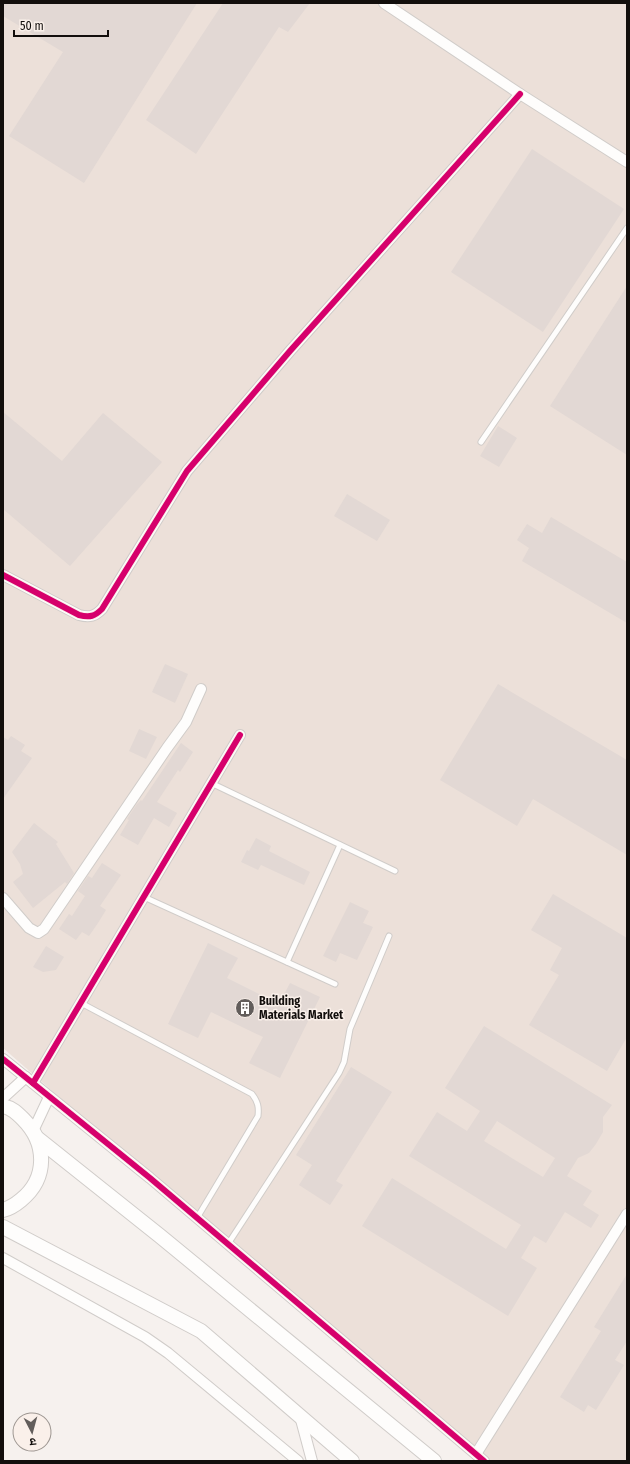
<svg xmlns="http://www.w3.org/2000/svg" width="630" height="1464" font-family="'Fira Sans Condensed','Noto Sans Devanagari',sans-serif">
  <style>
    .built { fill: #ece0d9 }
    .building { fill: #e2d8d4; fill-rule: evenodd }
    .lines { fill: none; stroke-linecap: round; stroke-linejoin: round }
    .service-casing { stroke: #d0ccc9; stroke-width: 7 }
    .minor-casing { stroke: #d0ccc9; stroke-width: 12 }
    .secondary-casing { stroke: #d0ccc9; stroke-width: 16 }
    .service { stroke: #fefdfc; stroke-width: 5 }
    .minor { stroke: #fefdfc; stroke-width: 10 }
    .secondary { stroke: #fefdfc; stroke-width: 14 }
    .cycleway-casing { stroke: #faf0ea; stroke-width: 8 }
    .cycleway { stroke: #d6006c; stroke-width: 6 }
    .labels { text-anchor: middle; stroke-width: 3; stroke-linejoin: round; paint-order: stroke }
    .poi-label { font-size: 12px; font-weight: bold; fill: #120e0c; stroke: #faf0ea; text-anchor: start }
  </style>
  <rect width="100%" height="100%" fill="#f6f1ee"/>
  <path class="built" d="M3,3H627V1461H480L372,1371L3,1048Z"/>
  <g class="building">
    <path d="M3,3H197L84,183L9,136L63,52L3,16Z"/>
    <path d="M223,3H310L288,32L279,27L196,154L146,120Z"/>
    <path d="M532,149L624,209L543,332L451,272Z"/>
    <path d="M627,286V455L550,406Z"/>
    <path d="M3,412L62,461L103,413L162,462L70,566L3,509Z"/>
    <path d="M498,426L517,438L499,467L480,456Z"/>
    <path d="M347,494L390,520L377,541L334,516Z"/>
    <path d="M551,517L627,562V623L522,561L529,548L517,540L527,524L542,533Z"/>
    <path d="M165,664L188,674L175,703L152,692Z"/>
    <path d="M498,684L627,760V855L533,799L517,826L440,780Z"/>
    <path d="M139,729L157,737L146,759L129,751Z"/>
    <path d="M11,736L25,745L21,751L32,758L3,799V737L8,740Z"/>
    <path d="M181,743L193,752L180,772L178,770L157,802L177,813L169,827L154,818L138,845L120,835L129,820L127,819L137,804L141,800L142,801Z"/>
    <path d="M34,823L58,842L56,844L74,873L67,884L65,882L33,908L13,882L23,874L20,864L12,852Z"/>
    <path d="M256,838L271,846L269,851L310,872L304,885L261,865L258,870L241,862L247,850L249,851Z"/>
    <path d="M102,863L121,875L100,906L106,910L98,923L89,936L82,932L76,940L59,929L69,914L72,916L85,896L78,891L88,876L92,878Z"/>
    <path d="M553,894L627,938V1037L607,1071L529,1025L559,975L550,970L562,948L531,930Z"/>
    <path d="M350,902L369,911L363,923L373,927L357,960L340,953L336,962L323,956Z"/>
    <path d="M208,943L238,958L227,978L279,1004L290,983L320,997L280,1078L249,1063L263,1037L211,1012L198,1038L168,1024Z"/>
    <path d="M46,946L64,957L56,970L43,972L33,967Z"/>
    <path d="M484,1026L612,1105L603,1117V1132L596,1144L589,1153L578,1158L567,1176L592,1191L583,1205L599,1215L591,1228L565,1212L546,1243L534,1236L521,1258L537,1268L508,1316L362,1226L392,1178L506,1249L521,1225L409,1156L437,1112L467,1131L480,1111L445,1088ZM497,1121L555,1158L543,1177L484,1141Z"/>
    <path d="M351,1067L392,1092L336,1181L343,1185L330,1205L299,1185L312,1165L296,1155Z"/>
    <path d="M627,1274V1341L615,1360L624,1365L596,1410L588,1405L584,1412L560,1397L601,1331L594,1327Z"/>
  </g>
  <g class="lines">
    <g class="service-casing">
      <g id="service">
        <path d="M481,442L627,228"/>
        <path d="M211,783L395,871"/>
        <path d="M144,897L335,984"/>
        <path d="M287,962L340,845"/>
        <path d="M81,1003L252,1094C258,1102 259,1107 258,1116L197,1218"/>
        <path d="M228,1244L339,1073L344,1062L350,1029L389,936"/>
      </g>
    </g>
    <g class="minor-casing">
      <g id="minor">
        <path d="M384,3L520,94L627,162"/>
        <path d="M3,575L79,615C90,618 95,616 102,609L187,471L290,351L520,94"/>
        <path d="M3,898L29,928L38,933L44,929L167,748L186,722L201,689"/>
        <path d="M3,1059L150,1178L484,1461"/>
        <path d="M33,1083L240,735"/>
        <path d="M3,1098L26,1077"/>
        <path d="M34,1129L49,1097"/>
        <path d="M3,1258L145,1337L168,1353L298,1461"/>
        <path d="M300,1416L312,1461"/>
        <path d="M476,1454L627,1214"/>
      </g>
    </g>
    <g class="secondary-casing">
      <g id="secondary">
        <path d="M3,1106C12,1108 17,1113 23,1119C47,1143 48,1178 21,1200C15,1205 11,1208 3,1210"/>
        <path d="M37,1138L160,1236L434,1461"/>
        <path d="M3,1227L201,1331L352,1461"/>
      </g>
    </g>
    <use href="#service" class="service"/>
    <use href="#minor" class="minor"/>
    <use href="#secondary" class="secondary"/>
    <g class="cycleway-casing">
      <g id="cycleway">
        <path d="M3,575L79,615C90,618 95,616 102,609L187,471L290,351L520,94"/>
        <path d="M3,1059L150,1178L484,1461"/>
        <path d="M33,1083L240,735"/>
      </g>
    </g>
    <use href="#cycleway" class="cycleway"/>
  </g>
  <defs>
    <g id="building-disc" transform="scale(1)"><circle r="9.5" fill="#625d5b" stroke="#faf0ea"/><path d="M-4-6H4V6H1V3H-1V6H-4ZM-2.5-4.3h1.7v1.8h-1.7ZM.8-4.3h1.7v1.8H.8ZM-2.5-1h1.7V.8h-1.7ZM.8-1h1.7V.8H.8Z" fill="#fff"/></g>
  </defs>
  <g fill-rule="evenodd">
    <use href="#building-disc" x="245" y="1008"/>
  </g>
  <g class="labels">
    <g class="poi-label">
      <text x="259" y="1005">Building<tspan x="259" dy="14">Materials Market</tspan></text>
    </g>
  </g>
  <rect width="630" height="1464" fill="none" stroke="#120e0c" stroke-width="8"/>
  <g transform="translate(32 1432) rotate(174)"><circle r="19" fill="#faf0ea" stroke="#9d9691"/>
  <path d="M0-3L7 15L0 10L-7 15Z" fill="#625d5b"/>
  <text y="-6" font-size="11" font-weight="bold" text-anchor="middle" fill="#120e0c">उ</text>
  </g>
  <path d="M14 30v6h94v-6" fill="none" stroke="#120e0c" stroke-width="2"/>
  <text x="20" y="30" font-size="12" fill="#120e0c" stroke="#faf0ea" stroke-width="3" paint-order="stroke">50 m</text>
</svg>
